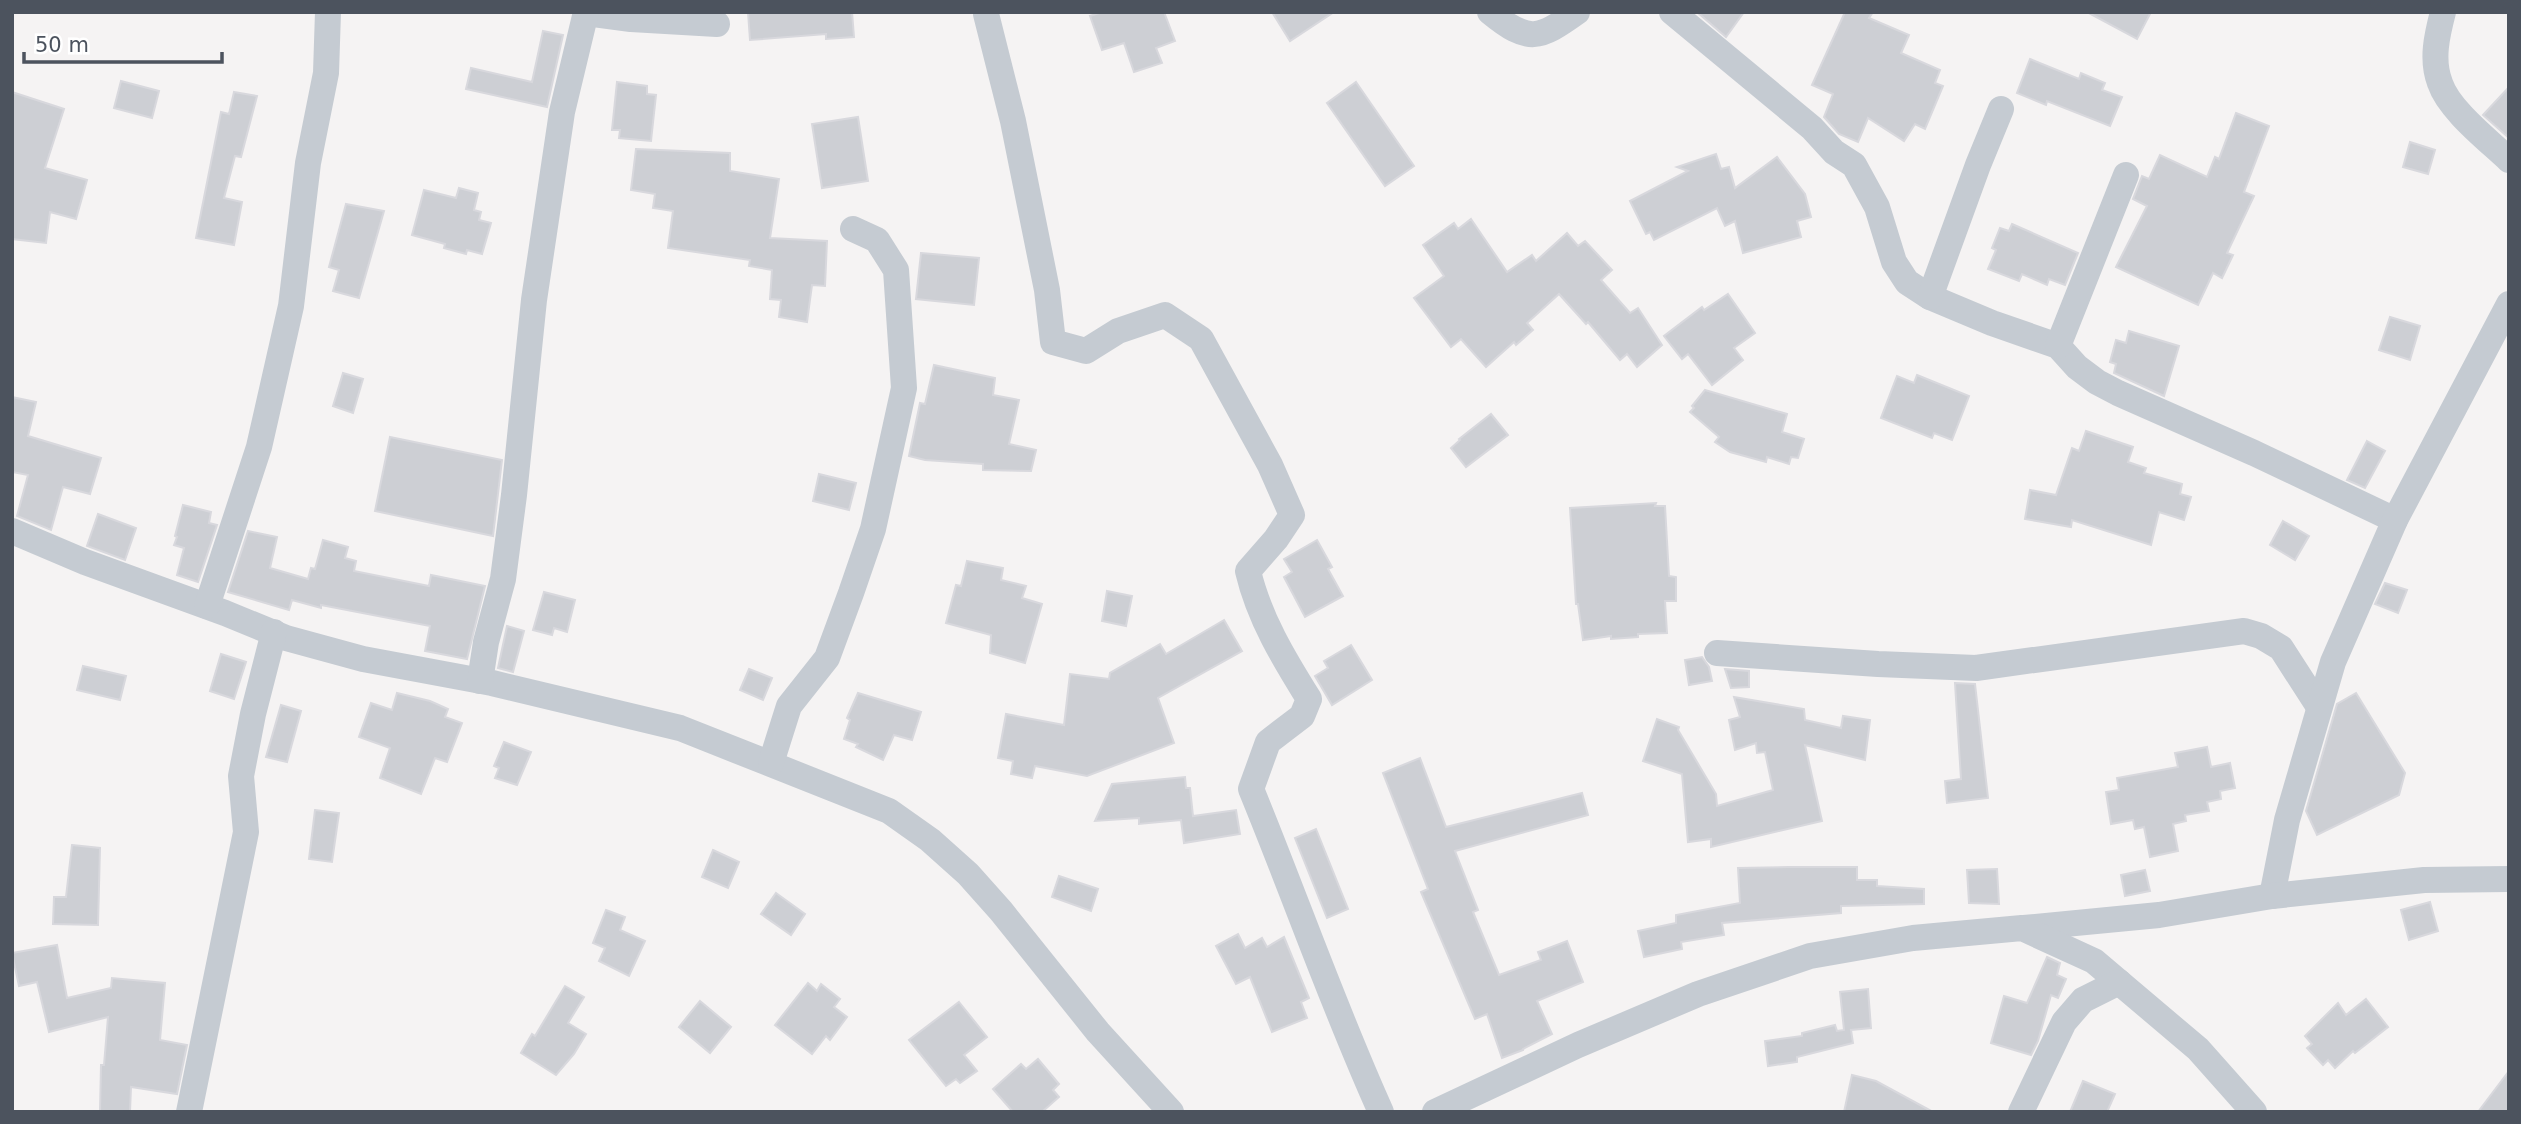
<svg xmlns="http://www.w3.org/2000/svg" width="2521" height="1124" font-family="'DejaVu Sans',sans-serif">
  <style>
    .building { fill: #cdcfd4; stroke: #d8d8dd; stroke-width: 2 }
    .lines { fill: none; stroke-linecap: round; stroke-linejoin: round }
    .street { stroke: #c5cbd2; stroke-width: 26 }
  </style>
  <rect width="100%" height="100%" fill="#f5f3f3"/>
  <g class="building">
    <path d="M748,12H852L854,37L826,39V34L750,40Z"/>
    <path d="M1102,12H1164L1175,41L1156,48L1162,63L1134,72L1124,43L1102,50L1090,16Z"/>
    <path d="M1272,12H1334L1290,41Z"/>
    <path d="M1697,12H1744L1726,37Z"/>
    <path d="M1845,12H1873L1869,18L1909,35L1901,53L1940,70L1935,83L1943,86L1925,129L1915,124L1904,141L1868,118L1858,142L1839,134L1824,117L1833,94L1812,85Z"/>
    <path d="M2087,12H2151L2137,39Z"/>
    <path d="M543,31L563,35L547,107L466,89L471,68L532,82Z"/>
    <path d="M2030,59L2079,79L2081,73L2105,83L2102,90L2122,97L2110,126L2047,101L2046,105L2017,93Z"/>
    <path d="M121,81L159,91L152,118L114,108Z"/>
    <path d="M617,82L647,86V94L656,95L651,141L619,138L620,130H612Z"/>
    <path d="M1356,82L1414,166L1385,186L1327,103Z"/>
    <path d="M2509,87V138L2483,115Z"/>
    <path d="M12,92L64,109L45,168L87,180L76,219L50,212L46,243L12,239Z"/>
    <path d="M234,92L257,96L241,157L235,156L224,198L242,202L234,245L196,238L221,112L229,114Z"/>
    <path d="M2236,113L2269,126L2244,192L2254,196L2227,253L2233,255L2222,278L2213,273L2198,305L2116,267L2147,206L2133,199L2142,176L2149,179L2160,155L2207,177L2215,157L2219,159Z"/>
    <path d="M858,117L868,181L822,188L812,124Z"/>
    <path d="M2410,142L2435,150L2428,174L2403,167Z"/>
    <path d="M636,149L730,153V171L779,179L770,238L827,241L825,286L812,285L807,322L779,317L781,300L770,299L772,270L749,266L750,260L668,248L673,211L653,208L655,194L631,190Z"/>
    <path d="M1716,154L1721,169L1729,167L1735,188L1777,157L1805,194L1811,217L1797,221L1801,237L1743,253L1735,221L1725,226L1717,208L1654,240L1650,232L1646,234L1630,201L1688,171L1677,167Z"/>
    <path d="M459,188L478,193L474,210L481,212L479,220L491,223L482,254L467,250L466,254L444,248L445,244L412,235L424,190L456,198Z"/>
    <path d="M346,204L384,211L359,298L333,291L339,270L329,267Z"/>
    <path d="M1471,219L1507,272L1532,255L1536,261L1567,233L1578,246L1585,241L1612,270L1601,280L1630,313L1638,308L1662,345L1637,367L1627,354L1620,360L1588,322L1586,324L1559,294L1527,323L1533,330L1516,345L1514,342L1486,367L1461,339L1451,347L1414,298L1444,276L1423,245L1454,223L1458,229Z"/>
    <path d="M2012,224L2078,253L2065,285L2049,279L2047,285L2022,274L2019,281L1988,269L1996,250L1992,248L2000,228L2009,231Z"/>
    <path d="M921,253L979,258L974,305L916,299Z"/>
    <path d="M1728,294L1755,333L1734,348L1743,360L1712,385L1688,354L1682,359L1664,336L1702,307L1704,310Z"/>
    <path d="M2390,317L2420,326L2410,360L2379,350Z"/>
    <path d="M2129,331L2179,346L2164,396L2114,373L2116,364L2110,362L2116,340L2126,343Z"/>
    <path d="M934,365L995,378L993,395L1019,400L1009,444L1036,450L1031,471L983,470V464L925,460L909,456L920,403L925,404Z"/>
    <path d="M343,373L363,379L353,413L333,406Z"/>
    <path d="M1917,375L1969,396L1952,440L1934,433L1932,438L1881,418L1897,376L1914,383Z"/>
    <path d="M1705,390L1787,414L1782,432L1804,439L1798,458L1791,457L1789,464L1767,457L1766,462L1730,452L1715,442L1719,437L1690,412L1694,408L1692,406Z"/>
    <path d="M12,397L36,402L28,436L101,458L90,494L63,487L51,530L17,516L28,475L12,472Z"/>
    <path d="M1491,414L1508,435L1466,467L1451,448L1460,440L1459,439Z"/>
    <path d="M2086,431L2133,447L2128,462L2146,468L2144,473L2182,484L2180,494L2191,497L2184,520L2159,512L2151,545L2072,520L2071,527L2025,519L2030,490L2056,495L2072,448L2079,451Z"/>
    <path d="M390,437L502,460L493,536L375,511Z"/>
    <path d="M2367,441L2385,451L2365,488L2347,480Z"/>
    <path d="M819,474L856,483L849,510L813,501Z"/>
    <path d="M1656,503L1655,506H1665L1669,576L1676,577V601H1665L1667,633L1638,634V637L1611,639V636L1583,640L1578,604H1576L1570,508Z"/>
    <path d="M183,505L211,512L209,523L217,525L198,582L177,575L184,548L174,545L177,537L175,536Z"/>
    <path d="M98,514L136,528L125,560L87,546Z"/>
    <path d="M2283,521L2309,536L2295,560L2270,545Z"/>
    <path d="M248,531L277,537L270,568L308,579L311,568L315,569L323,540L348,547L345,558L356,561L354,571L429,586L431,575L485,586L467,659L425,651L430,626L321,605V608L292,600L289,610L228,592Z"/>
    <path d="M1317,540L1332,567L1328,569L1343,596L1305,617L1284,577L1292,572L1284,559Z"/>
    <path d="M967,561L1003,568L1001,580L1026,586L1022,598L1042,604L1025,663L990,653L991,635L946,623L956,585L961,586Z"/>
    <path d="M2385,583L2407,590L2398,613L2375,604Z"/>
    <path d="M1107,591L1132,596L1126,626L1102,621Z"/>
    <path d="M544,592L575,600L567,632L554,628L552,635L533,630Z"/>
    <path d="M1224,620L1242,651L1158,698L1174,743L1087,776L1035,766L1032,778L1011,774L1013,761L998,758L1006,714L1064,725L1070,674L1109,679L1110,673L1160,644L1166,654Z"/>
    <path d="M507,626L524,631L513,672L498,668Z"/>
    <path d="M1351,645L1372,680L1332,705L1315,676L1328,668L1324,661Z"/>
    <path d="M221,654L246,662L234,699L210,691Z"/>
    <path d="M1702,657L1709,667L1712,681L1689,685L1685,660Z"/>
    <path d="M83,666L126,676L120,700L77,690Z"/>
    <path d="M749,669L772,678L763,700L740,690Z"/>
    <path d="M1725,669L1749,671V687L1731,688Z"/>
    <path d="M1955,683L1975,684L1988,798L1947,803L1945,781L1961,779Z"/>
    <path d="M397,693L430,701L448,709L445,717L462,723L447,762L435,758L421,794L380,778L390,748L359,737L371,703L392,710Z"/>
    <path d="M858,693L921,712L912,740L894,735L883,760L856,747L858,744L844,739L850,720L847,718Z"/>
    <path d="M2356,693L2405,773L2399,795L2317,835L2306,811L2337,704Z"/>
    <path d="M1734,697L1804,709L1805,720L1841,728L1843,716L1870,720L1865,760L1805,745L1822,821L1711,847V839L1688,842L1682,774L1643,761L1657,719L1679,727L1678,730L1716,794L1717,806L1773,790L1765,752L1757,753L1756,743L1735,750L1729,720L1740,717Z"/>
    <path d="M281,705L301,711L287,762L266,757Z"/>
    <path d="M504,742L531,752L517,785L495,778L499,768L494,766Z"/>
    <path d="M2207,747L2211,767L2230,763L2235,788L2220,791L2221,799L2207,802L2209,811L2185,815L2186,821L2173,824L2178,851L2150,857L2144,827L2135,829L2133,820L2111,824L2106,792L2119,790L2117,778L2178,767L2175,753Z"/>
    <path d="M1420,758L1446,827L1582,793L1588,815L1455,851L1478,910L1473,912L1499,975L1541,960L1538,952L1567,941L1583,982L1537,1001L1552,1034L1523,1049V1050L1502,1058L1487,1014L1475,1019L1421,892L1428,889L1383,773Z"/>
    <path d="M1185,777L1186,788H1190L1193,816L1236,810L1240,834L1184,843L1181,820L1139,824V818L1095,821L1112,784Z"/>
    <path d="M315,810L339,813L332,862L309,859Z"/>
    <path d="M1316,829L1348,909L1327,918L1295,838Z"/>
    <path d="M72,845L100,848L98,925L53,924L54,897H66Z"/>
    <path d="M713,850L739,862L728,888L702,877Z"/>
    <path d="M1788,867H1857V880H1877V886L1924,889V904L1841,906V913L1722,923L1724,935L1681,942L1682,949L1644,957L1638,931L1676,923V915L1740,903L1738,868Z"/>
    <path d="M1997,869L1999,904L1969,903L1967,870Z"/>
    <path d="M2145,870L2150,891L2125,896L2121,875Z"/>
    <path d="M1059,876L1098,889L1091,911L1052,897Z"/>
    <path d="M776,893L805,914L791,935L761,914Z"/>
    <path d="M2430,902L2438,931L2409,940L2401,910Z"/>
    <path d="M606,910L625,917L620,930L645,941L629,976L599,961L605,948L593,943Z"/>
    <path d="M1238,934L1245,948L1262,938L1267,947L1284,937L1309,998L1301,1002L1307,1018L1272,1032L1250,977L1236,984L1216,946Z"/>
    <path d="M57,945L67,998L111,988L112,978L165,983L160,1040L187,1045L177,1094L131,1087L130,1112H100L101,1065H104L108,1017L49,1032L37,982L19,986L12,953Z"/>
    <path d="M2047,957L2060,963L2057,975L2066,979L2058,998L2051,995L2038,1041L2031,1055L1991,1043L2004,996L2027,1003Z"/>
    <path d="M808,983L817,991L821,984L840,999L834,1007L847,1017L830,1040L826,1036L812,1054L775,1025Z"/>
    <path d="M565,986L584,997L568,1023L586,1034L574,1054L556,1075L521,1053L532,1034L535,1036Z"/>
    <path d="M1868,989L1871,1028L1851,1030L1853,1043L1797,1057V1062L1768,1066L1765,1041L1802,1036V1033L1835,1025L1837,1031L1844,1030L1840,992Z"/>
    <path d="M2366,999L2388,1027L2355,1053L2353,1051L2335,1068L2328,1060L2323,1065L2307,1048L2312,1044L2305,1036L2338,1003L2346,1015Z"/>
    <path d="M700,1001L731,1027L710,1053L679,1027Z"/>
    <path d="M959,1002L987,1037L964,1055L977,1071L960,1083L956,1079L946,1086L909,1040Z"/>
    <path d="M1038,1059L1059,1084L1053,1090L1059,1097L1042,1112H1013L993,1089L1021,1064L1026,1069Z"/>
    <path d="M2509,1071V1112H2478Z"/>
    <path d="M1852,1075L1876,1081L1933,1112H1844Z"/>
    <path d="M2083,1081L2115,1094L2107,1112H2070Z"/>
  </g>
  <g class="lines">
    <g class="street">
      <path d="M1490,12C1529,44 1539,39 1577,12"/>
      <path d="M1672,12L1812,128L1834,152L1854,165L1877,207L1894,262L1907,282L1930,297L1992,323L2058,346L2077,367L2097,382L2118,393L2254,453L2395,520"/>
      <path d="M2443,12C2437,35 2431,60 2440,83C2449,110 2488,140 2509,160"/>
      <path d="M586,13L631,19L717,24"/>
      <path d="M986,14L1013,121L1047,290L1053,342L1086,351L1118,331L1165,315L1201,339L1270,465L1292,515L1276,539L1248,571C1259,618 1284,659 1309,699L1302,716L1268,742L1251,789C1295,896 1333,1006 1381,1112"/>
      <path d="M1930,297L1978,165L2001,109"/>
      <path d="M2058,346L2126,175"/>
      <path d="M12,531L85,562L225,613L286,638L363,659L492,683L680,728L889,811L930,840L968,874L1001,911L1098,1032L1171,1112"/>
      <path d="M207,606L259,447L291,306L308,163L326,73L328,12"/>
      <path d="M1717,653L1878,664L1976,668L2244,631L2261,636L2281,648L2319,707"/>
      <path d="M480,681L486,642L503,579L514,495L534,300L562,112L586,12"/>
      <path d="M771,763L789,706L827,658L851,593L873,529L904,388L896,270L877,240L853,229"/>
      <path d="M2272,896L2287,820L2333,662L2395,520L2509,304"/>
      <path d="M2024,928L2159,915L2272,896L2424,880L2509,879"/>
      <path d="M189,1112L246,832L241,776L253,714L274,632"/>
      <path d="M1435,1112L1578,1045L1698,994L1810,956L1913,938L2022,928L2094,961L2198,1049L2254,1112"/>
      <path d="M2021,1112L2064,1022L2083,1000L2119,982"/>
    </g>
  </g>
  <rect width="2521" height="1124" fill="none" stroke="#4c535e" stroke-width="28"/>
  <path d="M24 52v10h198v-10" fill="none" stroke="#4c535e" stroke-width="3.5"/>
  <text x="35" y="52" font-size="21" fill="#4c535e" stroke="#ffffff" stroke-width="5" paint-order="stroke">50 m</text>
</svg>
